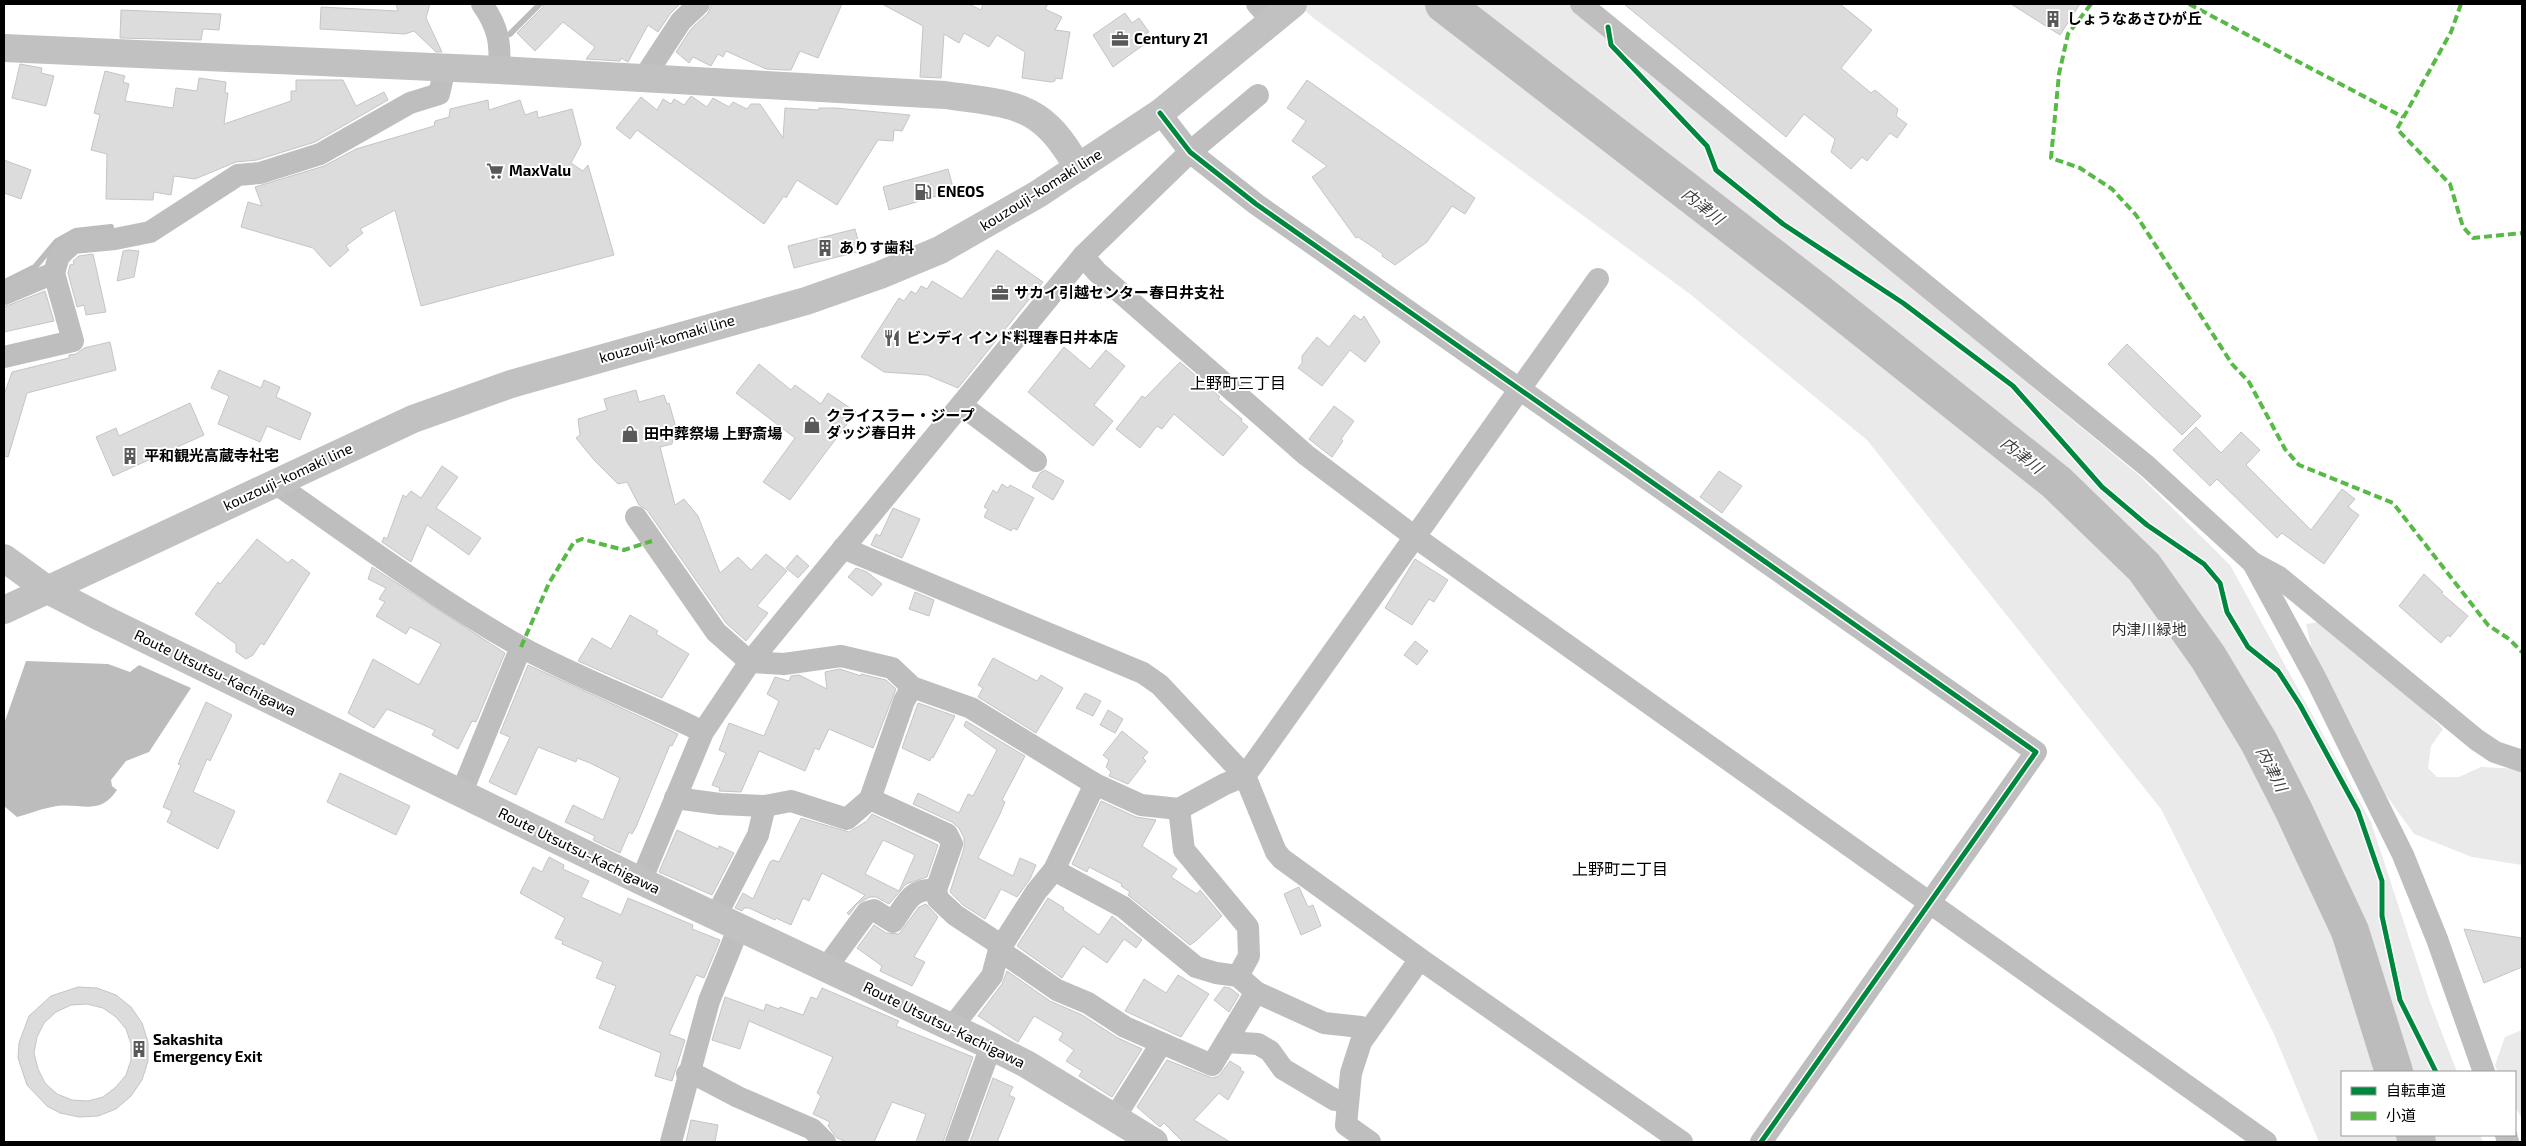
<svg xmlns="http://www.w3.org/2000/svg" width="2526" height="1146" font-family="'Exo 2','Noto Sans JP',sans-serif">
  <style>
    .green { fill: #eaeaea }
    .water { fill: #bcbcbc }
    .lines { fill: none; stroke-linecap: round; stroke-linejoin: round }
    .stream { stroke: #bcbcbc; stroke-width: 6 }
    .river { stroke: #bcbcbc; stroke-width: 38 }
    .building { fill: #dcdcdc; stroke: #c5c5c5; fill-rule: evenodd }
    .street { stroke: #bebebe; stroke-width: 22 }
    .secondary { stroke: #c1c1c1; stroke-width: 28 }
    .quiet { stroke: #58b947; stroke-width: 4; stroke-dasharray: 8 4; stroke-linecap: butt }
    .cycleway-casing { stroke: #fff; stroke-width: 8 }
    .cycleway { stroke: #00873e; stroke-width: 5 }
    .labels { text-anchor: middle; stroke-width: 4; stroke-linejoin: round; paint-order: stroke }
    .poi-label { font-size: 15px; font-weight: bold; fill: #000; stroke: #fff; text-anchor: start }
    .street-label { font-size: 15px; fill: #000; stroke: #fff }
    .park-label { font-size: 15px; fill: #2f2f2f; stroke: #fff }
    .water-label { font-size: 16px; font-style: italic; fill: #404040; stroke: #fff }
    .neighbourhood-label { font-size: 16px; fill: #000; stroke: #fff }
  </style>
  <rect width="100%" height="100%" fill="#fff"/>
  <g class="green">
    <path d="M1298,4H1569L2140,476L2230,565L2371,822L2430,1002L2457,1072H2342V1135H2480L2483,1142H2319L2274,1034L2161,809L1867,440L1690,294L1312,17Z"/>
    <path d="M2319,622L2417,703L2443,729L2431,746L2428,768L2437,777H2459L2481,767L2522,769V865L2472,857L2414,834L2386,795L2313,654L2306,624Z"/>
    <path d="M2522,1030V1118L2515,1107V1072H2498L2495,1065L2505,1037Z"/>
  </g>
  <path class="water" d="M26,661L108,664L130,672L139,665L191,688L149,752L126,761L111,780L112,786L117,790C98,818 79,801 52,807C40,809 29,814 17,817L4,806V724Z"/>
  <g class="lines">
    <g class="stream">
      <path d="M510,34L540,4"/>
      <path d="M5,282L35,267L57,241L75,231L111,227"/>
    </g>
    <g class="river">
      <path d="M1444,4L1820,294L2056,482L2144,567L2208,657L2259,742L2293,809L2350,931L2394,1072"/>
      <path d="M2415,1135L2417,1142"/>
    </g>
  </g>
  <g class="building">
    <path d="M396,4H430L426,18L442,52H436L414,31L405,34L320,29L321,7L398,11Z"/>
    <path d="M541,4H680L670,14L658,32L648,25L628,62L621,58L620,61L586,59L595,47L563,22L535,51L517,33L544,6Z"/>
    <path d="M712,4H842L818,58L800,51L791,70H785L766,69L726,51L723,57L718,54L711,66L693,57L689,63L676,52L691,29L708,13Z"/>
    <path d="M882,4H969L981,10L983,4H1048L1045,9L1062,17L1055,30L1070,32L1062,79L1055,78V81L1051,82L1022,78L1025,52L997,35L989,47L964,33L959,43L944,34L941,78L920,77L923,26Z"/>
    <path d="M1624,4H1840L1872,30L1841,68L1871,93L1875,90L1898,109L1896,116L1907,124L1897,138L1890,133L1867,161L1862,157L1851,169L1831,152L1835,139L1804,114L1786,137Z"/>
    <path d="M2011,4H2080L2060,35Z"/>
    <path d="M121,10L221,14L219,30L203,29L201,40L120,38Z"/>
    <path d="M1125,13L1132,23L1139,18L1149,32L1142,37L1146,43L1113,67L1093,35Z"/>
    <path d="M20,64L42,68L41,73L54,76L46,106L12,98Z"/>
    <path d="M105,71L125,76L123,82L129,84L125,101L173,108L176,88L197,91L199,78L226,82L225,93H228L224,124L291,101V91H296V80H343L356,106L384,92L388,100L315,142L257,160L236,162L195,179L174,176L171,195L154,192L153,200L106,199L107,154L91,150L100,115L94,113Z"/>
    <path d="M1307,80L1475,198L1465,214L1452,206L1427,242L1395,265L1382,256L1383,254L1358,237L1356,238L1312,177L1327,166L1292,141L1306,121L1287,108Z"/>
    <path d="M691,96L707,107L713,98L729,107L733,102L747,109L751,104H760L783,138L785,108L819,110V108H835L910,115L902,131L894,130L893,141L878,140L837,205L797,180L786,198L784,196L764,224L637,130L630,139L616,128L641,97L657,110L663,99L671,104L674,99L684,105Z"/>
    <path d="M488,100L489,110L520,100L525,115L537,111L538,118L572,109L581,144L571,163L583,171L588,165L614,255L421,306L395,210L360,229L363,233L346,246L349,250L330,267L313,248L241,227L248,202L262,206L255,187L324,166L356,149L434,126L435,121L449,117L450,109Z"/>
    <path d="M4,160L31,170L21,199L4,193Z"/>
    <path d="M948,169L954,191L889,210L883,187Z"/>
    <path d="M855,229L861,251L794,268L788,246Z"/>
    <path d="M129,250L139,251L134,277L117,281L123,251Z"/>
    <path d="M997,250L1043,282L958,388L927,375L884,372L861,357L899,298L904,301L911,291L916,294L921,286L927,289L932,281L962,299Z"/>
    <path d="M93,254L106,312L86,315L84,305L77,307L68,273L70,265L74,264L73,261L79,256Z"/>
    <path d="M45,291L54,321L4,332V307Z"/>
    <path d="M1354,315L1361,320L1364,316L1380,342L1365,362L1350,350L1322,386L1298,368L1302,363V356L1317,337L1329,347Z"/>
    <path d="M110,342L116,370L27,393L8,457L4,456V395L12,372L69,358V355L76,354L84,348Z"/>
    <path d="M2127,344L2201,416L2182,435L2108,364Z"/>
    <path d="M1064,347L1090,369L1106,350L1125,366L1094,405L1113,421L1093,446L1028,392Z"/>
    <path d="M1180,362L1220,397L1218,399L1242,419L1241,421L1248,427L1223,456L1174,414L1162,429L1157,426L1140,448L1116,429L1142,396L1145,398Z"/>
    <path d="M759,364L791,390L795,385L821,404L828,393L856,412L790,500L763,482L795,438L736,393Z"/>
    <path d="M219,370L261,388L264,380L280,387L276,397L311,413L300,440L267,426L260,442L218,424L229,396L211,388Z"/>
    <path d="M636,390L639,402L664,395L667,404L669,403L675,424L672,444L660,447L675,505L684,499L698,516L720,573L738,557L751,570L766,554L787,571L757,606L768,613L746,641L726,623L647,510L639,505L627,482L618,484L594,460L576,438L580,435L578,419L607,410L604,399Z"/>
    <path d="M190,403L204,435L113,476L96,437L116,428L119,436Z"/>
    <path d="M1334,406L1354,421L1341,439L1343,441L1332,457L1309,439Z"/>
    <path d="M2196,427L2221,453L2241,432L2260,450L2246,465L2311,530L2342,489L2355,499L2348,507L2359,515L2324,564L2282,533L2277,538L2217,479L2210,486L2173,450Z"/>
    <path d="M442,466L458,477L436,508L481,538L469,555L427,525L411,562L382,542L384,537L387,539L403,495L406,497L411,491L421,498Z"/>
    <path d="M1045,470L1064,481L1053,500L1032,487L1040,473Z"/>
    <path d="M1719,471L1742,486L1722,513L1700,497Z"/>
    <path d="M1002,484L1008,488L1010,485L1034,498L1017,530L1013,528L1011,531L984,517L988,509L984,507L993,490L997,493Z"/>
    <path d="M893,508L920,519L902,558L871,545L876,534L880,536Z"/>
    <path d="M257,539L288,563L292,559L310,573L264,645L261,643L253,655L246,659L236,652V644L195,614L218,582L220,584Z"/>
    <path d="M797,555L809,566L798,578L786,568Z"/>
    <path d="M1415,559L1448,580L1434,602L1429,599L1412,625L1385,608Z"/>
    <path d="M372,567L505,653L476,722L472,721L458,749L432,735L435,730L387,709L374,728L348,713L373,659L419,685L441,644L410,627L406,634L376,616L385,602L379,599L386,588L368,579Z"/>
    <path d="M856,568L867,572L882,584L872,596L848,577Z"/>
    <path d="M2424,574L2443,592L2441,593L2468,616L2450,637L2448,635L2441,643L2399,606Z"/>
    <path d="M915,592L934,600L929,616L909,609Z"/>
    <path d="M630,615L658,631L656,634L689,654L662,698L578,661L592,638L611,649Z"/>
    <path d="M1415,641L1428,651L1417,665L1404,655Z"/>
    <path d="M993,658L1037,681L1041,675L1063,688L1036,733L978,697L983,688L978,685Z"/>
    <path d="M528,665L678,734L672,746L670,745L636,827L632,834L629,832L620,853L593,840L595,836L565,822L573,805L603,820L620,778L590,763L577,758L576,762L538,747L516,795L489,782L510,737L500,733Z"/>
    <path d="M840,669L861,676V674L886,680L896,689L873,748L829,729L819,750L815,748L805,771L759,751L741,792L719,791L720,788L712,785L726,753L719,750L729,723L764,736L779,701L767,694L775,677L789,681L791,676L799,675L827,689L825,672Z"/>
    <path d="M1085,693L1101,701L1093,716L1076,708Z"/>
    <path d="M206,702L232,715L210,761L207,759L193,792L235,811L218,849L167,822L172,811L163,807L181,765L178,764Z"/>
    <path d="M918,703L955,716L933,758L931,757L930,761L902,748Z"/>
    <path d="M1108,710L1123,719L1115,733L1100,725Z"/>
    <path d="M966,721L1025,756L1002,800L1005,802L1000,814L978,858L1013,876L1020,858L1036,865L1030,879L1017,897L1001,889L985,919L963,905L950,892L964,848V838L959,828L952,822L913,804L918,793L959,813L968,794L973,796L997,750L964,726Z"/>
    <path d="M1122,731L1148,752L1143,758L1146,761L1128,784L1109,776L1111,772L1106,767L1109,760L1103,755Z"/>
    <path d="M340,773L410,806L396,835L327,802Z"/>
    <path d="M1101,801L1136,817L1156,820L1142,846L1177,869L1171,877L1197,894L1200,890L1222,916L1197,940L1190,945L1128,895L1130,892L1121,886L1122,884L1089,867L1087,872L1072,864Z"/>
    <path d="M872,814L938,845L927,877L906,884L889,904L876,897H870L857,904L849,915L847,913L865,895L822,873L809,901L803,898L791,925L776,918L775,920L749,908H744L742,911L735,908L743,893L753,899L770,862L773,860L779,862L801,818L849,832L867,821ZM883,840L915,855L899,891L865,874Z"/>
    <path d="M677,830L718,849L719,846L734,853L712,895L659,872Z"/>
    <path d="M549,857L564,865L563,869L589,881L581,897L621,915L628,898L693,925L692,929L720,940L704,978L696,975L669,1034L685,1040L672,1081L655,1076L661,1053L599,1028L616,986L596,978L603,962L562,944L563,941L555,938L565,918L520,893L533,867L542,872Z"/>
    <path d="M1299,887L1308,907L1313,905L1321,926L1301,935L1284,894Z"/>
    <path d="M1048,898L1064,908L1063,910L1099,935L1112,916L1142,940L1136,948L1124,939L1107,963L1083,946L1062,978L1017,946Z"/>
    <path d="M926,904L938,917L914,957L925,962L912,986L880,971L882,966L857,948L874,925L886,933L899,934L919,907Z"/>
    <path d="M2464,929L2522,938V967L2484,983Z"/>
    <path d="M1007,971L1050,1001L1082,1015L1118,1038L1142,1049L1112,1097L1079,1076L1082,1071L1066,1061L1074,1050L1059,1040L1063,1033L1034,1016L1018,1042L978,1016L1002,984Z"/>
    <path d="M1178,975L1209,994L1181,1037L1125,1011L1144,979L1166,993Z"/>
    <path d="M78,987L97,988L116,995L131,1007L142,1023L148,1042V1061L142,1080L131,1096L116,1109L98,1116L79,1117L60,1113L47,1106L27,1085L18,1058L19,1043L29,1016L51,996ZM87,1004L103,1008L116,1017L126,1029L131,1044V1060L126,1075L116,1087L103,1097L88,1101L72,1100L57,1094L45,1083L38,1069L34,1053L37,1037L44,1023L56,1012L71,1005Z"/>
    <path d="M1224,987L1230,988L1239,995L1229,1012L1214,1000Z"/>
    <path d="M822,988L899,1021L896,1026L973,1057L943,1142H916L926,1114L892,1102L874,1142H847L837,1138L828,1126L830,1122L813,1114L821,1096L817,1093L833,1057L749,1021L740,1049L712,1040L725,997L764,1011L766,1004L779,1009L780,1007L803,1015L811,997L817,999Z"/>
    <path d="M1167,1060L1212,1078L1219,1076L1230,1061L1241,1068L1240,1070L1244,1072L1228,1100L1219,1093L1194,1120L1230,1142H1183L1164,1123L1160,1127L1137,1107Z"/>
    <path d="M993,1078L1013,1087L1009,1095L1015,1098L997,1142H970Z"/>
    <path d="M691,1120L718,1125L715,1142H686Z"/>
  </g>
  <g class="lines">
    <g class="street">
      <path d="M482,4C498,27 501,42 499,70"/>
      <path d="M1257,4L1272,20"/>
      <path d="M1581,4L2147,466L2253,563L2316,679L2403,855L2437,939L2484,1072"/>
      <path d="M643,79L681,21L699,4"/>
      <path d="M1160,113L1190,152L1256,204L2036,752L1761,1142"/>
      <path d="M1083,256L1097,272L1306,455L1415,537L2266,1142"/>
      <path d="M4,294L54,273L59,256L73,243L115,239L150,232L238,175L260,173L320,154L410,103L439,94L445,68"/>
      <path d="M4,357L73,341L54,273"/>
      <path d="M961,405L1036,461"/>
      <path d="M275,483C355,539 435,598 521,647C580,679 643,702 703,732"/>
      <path d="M636,517L716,632L750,662L784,664L841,656L892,668L912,687L971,708L1095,784L1141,805L1179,809L1225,784L1245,776L1598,279"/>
      <path d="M843,548L1143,673L1160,685L1245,776L1276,852L1282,859L1420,959L1682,1142"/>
      <path d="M2253,563L2279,577L2477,740L2495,752L2522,761"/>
      <path d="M1095,784L1054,870L1036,892L999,950L1057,990L1088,1003L1125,1027L1212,1065L1256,992"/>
      <path d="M461,794L521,647"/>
      <path d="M675,798L720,804L765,806L791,801L847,819L870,799L904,701L912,687"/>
      <path d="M870,799L947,834L952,844L936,890L938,899L955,915L996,942L999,950L992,976L952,1027"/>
      <path d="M1179,809L1184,850L1248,927L1249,956L1238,976"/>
      <path d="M1054,870L1123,907L1196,967L1216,973L1238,976L1256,992L1324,1023L1361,1027L1368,1032"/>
      <path d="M641,881L703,732L750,662L1083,256L1190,152L1258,95"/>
      <path d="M716,916L758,835L765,806"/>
      <path d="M826,968L867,912L874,910L893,922C907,903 910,888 936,890"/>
      <path d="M1226,1042L1258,1044L1270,1051L1283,1069L1335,1100L1348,1102"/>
      <path d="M687,1074L700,1077L738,1097L812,1129L825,1142"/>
      <path d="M1115,1117L1161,1044"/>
      <path d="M2506,1135L2508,1142"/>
      <path d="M671,1142L709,1001L739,927"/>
      <path d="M956,1142L991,1046"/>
      <path d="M1370,1142L1346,1125L1351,1073L1361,1042L1420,959"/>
    </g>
    <g class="secondary">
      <path d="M4,48L499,70L945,95C1014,105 1042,102 1078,168"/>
      <path d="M4,558L48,590L102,618L641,881L991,1046L1028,1065L1154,1142"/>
      <path d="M4,610L413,419L511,384L806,301L880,275L940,250L1038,194L1160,113L1293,4"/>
    </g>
    <g class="quiet">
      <path d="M2091,4L2068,34L2059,74L2051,158L2080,168L2112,189L2136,215L2232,364L2249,382L2285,449L2299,465L2393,503L2488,625L2509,639L2522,652"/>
      <path d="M2189,4L2403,117"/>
      <path d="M2461,4L2451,32L2397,129L2450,184L2463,227L2473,238L2522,233"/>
      <path d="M521,647L549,583L574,542L582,539L624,550L652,541"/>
    </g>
    <g class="cycleway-casing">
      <g id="cycleway">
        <path d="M1608,27L1611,45L1707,146L1716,170L1783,224L1903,303L2013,386L2102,487L2147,525L2204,564L2220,583L2227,612L2248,647L2278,671L2300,705L2358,811L2382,881V916L2400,1000L2436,1072"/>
        <path d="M1160,113L1190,152L1256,204L2036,752L1761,1142"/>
      </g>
    </g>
    <use href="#cycleway" class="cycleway"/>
  </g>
  <defs>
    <g id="building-bare" transform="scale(1.35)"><path d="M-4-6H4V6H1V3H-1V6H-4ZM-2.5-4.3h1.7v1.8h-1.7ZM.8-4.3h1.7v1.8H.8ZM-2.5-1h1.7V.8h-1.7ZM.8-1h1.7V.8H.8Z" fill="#595959" stroke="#fff" stroke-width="2.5" paint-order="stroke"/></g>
    <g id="office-bare" transform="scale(1.35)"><path d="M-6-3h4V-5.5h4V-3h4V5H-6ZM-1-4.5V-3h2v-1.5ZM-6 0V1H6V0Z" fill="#595959" stroke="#fff" stroke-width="2.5" paint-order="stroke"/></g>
    <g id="supermarket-bare" transform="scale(1.35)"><path d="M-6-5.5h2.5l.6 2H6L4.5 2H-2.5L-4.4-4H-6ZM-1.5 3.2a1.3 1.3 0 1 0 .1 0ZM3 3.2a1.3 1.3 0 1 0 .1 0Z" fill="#595959" stroke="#fff" stroke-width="2.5" paint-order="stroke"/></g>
    <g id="fuel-bare" transform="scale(1.35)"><path d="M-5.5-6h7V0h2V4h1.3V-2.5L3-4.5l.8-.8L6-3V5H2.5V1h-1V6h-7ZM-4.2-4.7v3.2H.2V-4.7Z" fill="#595959" stroke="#fff" stroke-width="2.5" paint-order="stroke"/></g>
    <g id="restaurant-bare" transform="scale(1.35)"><path d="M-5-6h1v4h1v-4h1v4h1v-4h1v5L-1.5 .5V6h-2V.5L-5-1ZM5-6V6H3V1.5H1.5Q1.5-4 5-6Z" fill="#595959" stroke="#fff" stroke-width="2.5" paint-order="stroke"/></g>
    <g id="shop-bare" transform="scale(1.35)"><path d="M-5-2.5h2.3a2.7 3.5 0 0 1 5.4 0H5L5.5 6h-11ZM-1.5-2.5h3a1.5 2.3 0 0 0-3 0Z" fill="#595959" stroke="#fff" stroke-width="2.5" paint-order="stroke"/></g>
  </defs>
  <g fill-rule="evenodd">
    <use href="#building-bare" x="2053" y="19"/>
    <use href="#office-bare" x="1120" y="39"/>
    <use href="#supermarket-bare" x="495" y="171"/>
    <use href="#fuel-bare" x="923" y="192"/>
    <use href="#building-bare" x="825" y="248"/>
    <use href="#office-bare" x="1000" y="293"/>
    <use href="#restaurant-bare" x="892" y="338"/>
    <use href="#shop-bare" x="812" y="425"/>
    <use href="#shop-bare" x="630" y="434"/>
    <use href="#building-bare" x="130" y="456"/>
    <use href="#building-bare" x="139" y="1049"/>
  </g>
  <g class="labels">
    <g class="poi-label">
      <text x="2067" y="24">しょうなあさひが丘</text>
      <text x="1134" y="44">Century 21</text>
      <text x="509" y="176">MaxValu</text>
      <text x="937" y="197">ENEOS</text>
      <text x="839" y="253">ありす歯科</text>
      <text x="1014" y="298">サカイ引越センター春日井支社</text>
      <text x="906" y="343">ビンディ インド料理春日井本店</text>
      <text x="826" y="421">クライスラー・ジープ<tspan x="826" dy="17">ダッジ春日井</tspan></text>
      <text x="644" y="439">田中葬祭場 上野斎場</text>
      <text x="144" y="461">平和観光高蔵寺社宅</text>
      <text x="153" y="1045">Sakashita<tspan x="153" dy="17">Emergency Exit</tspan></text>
    </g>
    <g class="street-label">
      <text transform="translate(1041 190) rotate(-32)" y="5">kouzouji-komaki line</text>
      <text transform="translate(667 339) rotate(-16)" y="5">kouzouji-komaki line</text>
      <text transform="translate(288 477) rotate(-25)" y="5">kouzouji-komaki line</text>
      <text transform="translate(215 673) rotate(26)" y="5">Route Utsutsu-Kachigawa</text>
      <text transform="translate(579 851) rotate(26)" y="5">Route Utsutsu-Kachigawa</text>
      <text transform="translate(944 1025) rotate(26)" y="5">Route Utsutsu-Kachigawa</text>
    </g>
    <g class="park-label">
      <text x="2149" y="635">内津川緑地</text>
    </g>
    <g class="water-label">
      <text transform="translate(1703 206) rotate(38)" y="6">内津川</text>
      <text transform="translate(2022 455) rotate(38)" y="6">内津川</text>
      <text transform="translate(2272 769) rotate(63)" y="6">内津川</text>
    </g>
    <g class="neighbourhood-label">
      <text x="1238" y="389">上野町三丁目</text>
      <text x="1620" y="875">上野町二丁目</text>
    </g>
  </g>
  <rect width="2526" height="1146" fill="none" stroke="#000000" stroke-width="10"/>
  <rect x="2341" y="1071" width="175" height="65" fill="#ffffff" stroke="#999999"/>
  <rect x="2351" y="1087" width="25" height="8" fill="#00873e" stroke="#999999"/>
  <text x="2386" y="1096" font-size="15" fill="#000000">自転車道</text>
  <rect x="2351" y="1112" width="25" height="8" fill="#58b947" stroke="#999999"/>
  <text x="2386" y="1121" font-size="15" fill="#000000">小道</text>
</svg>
